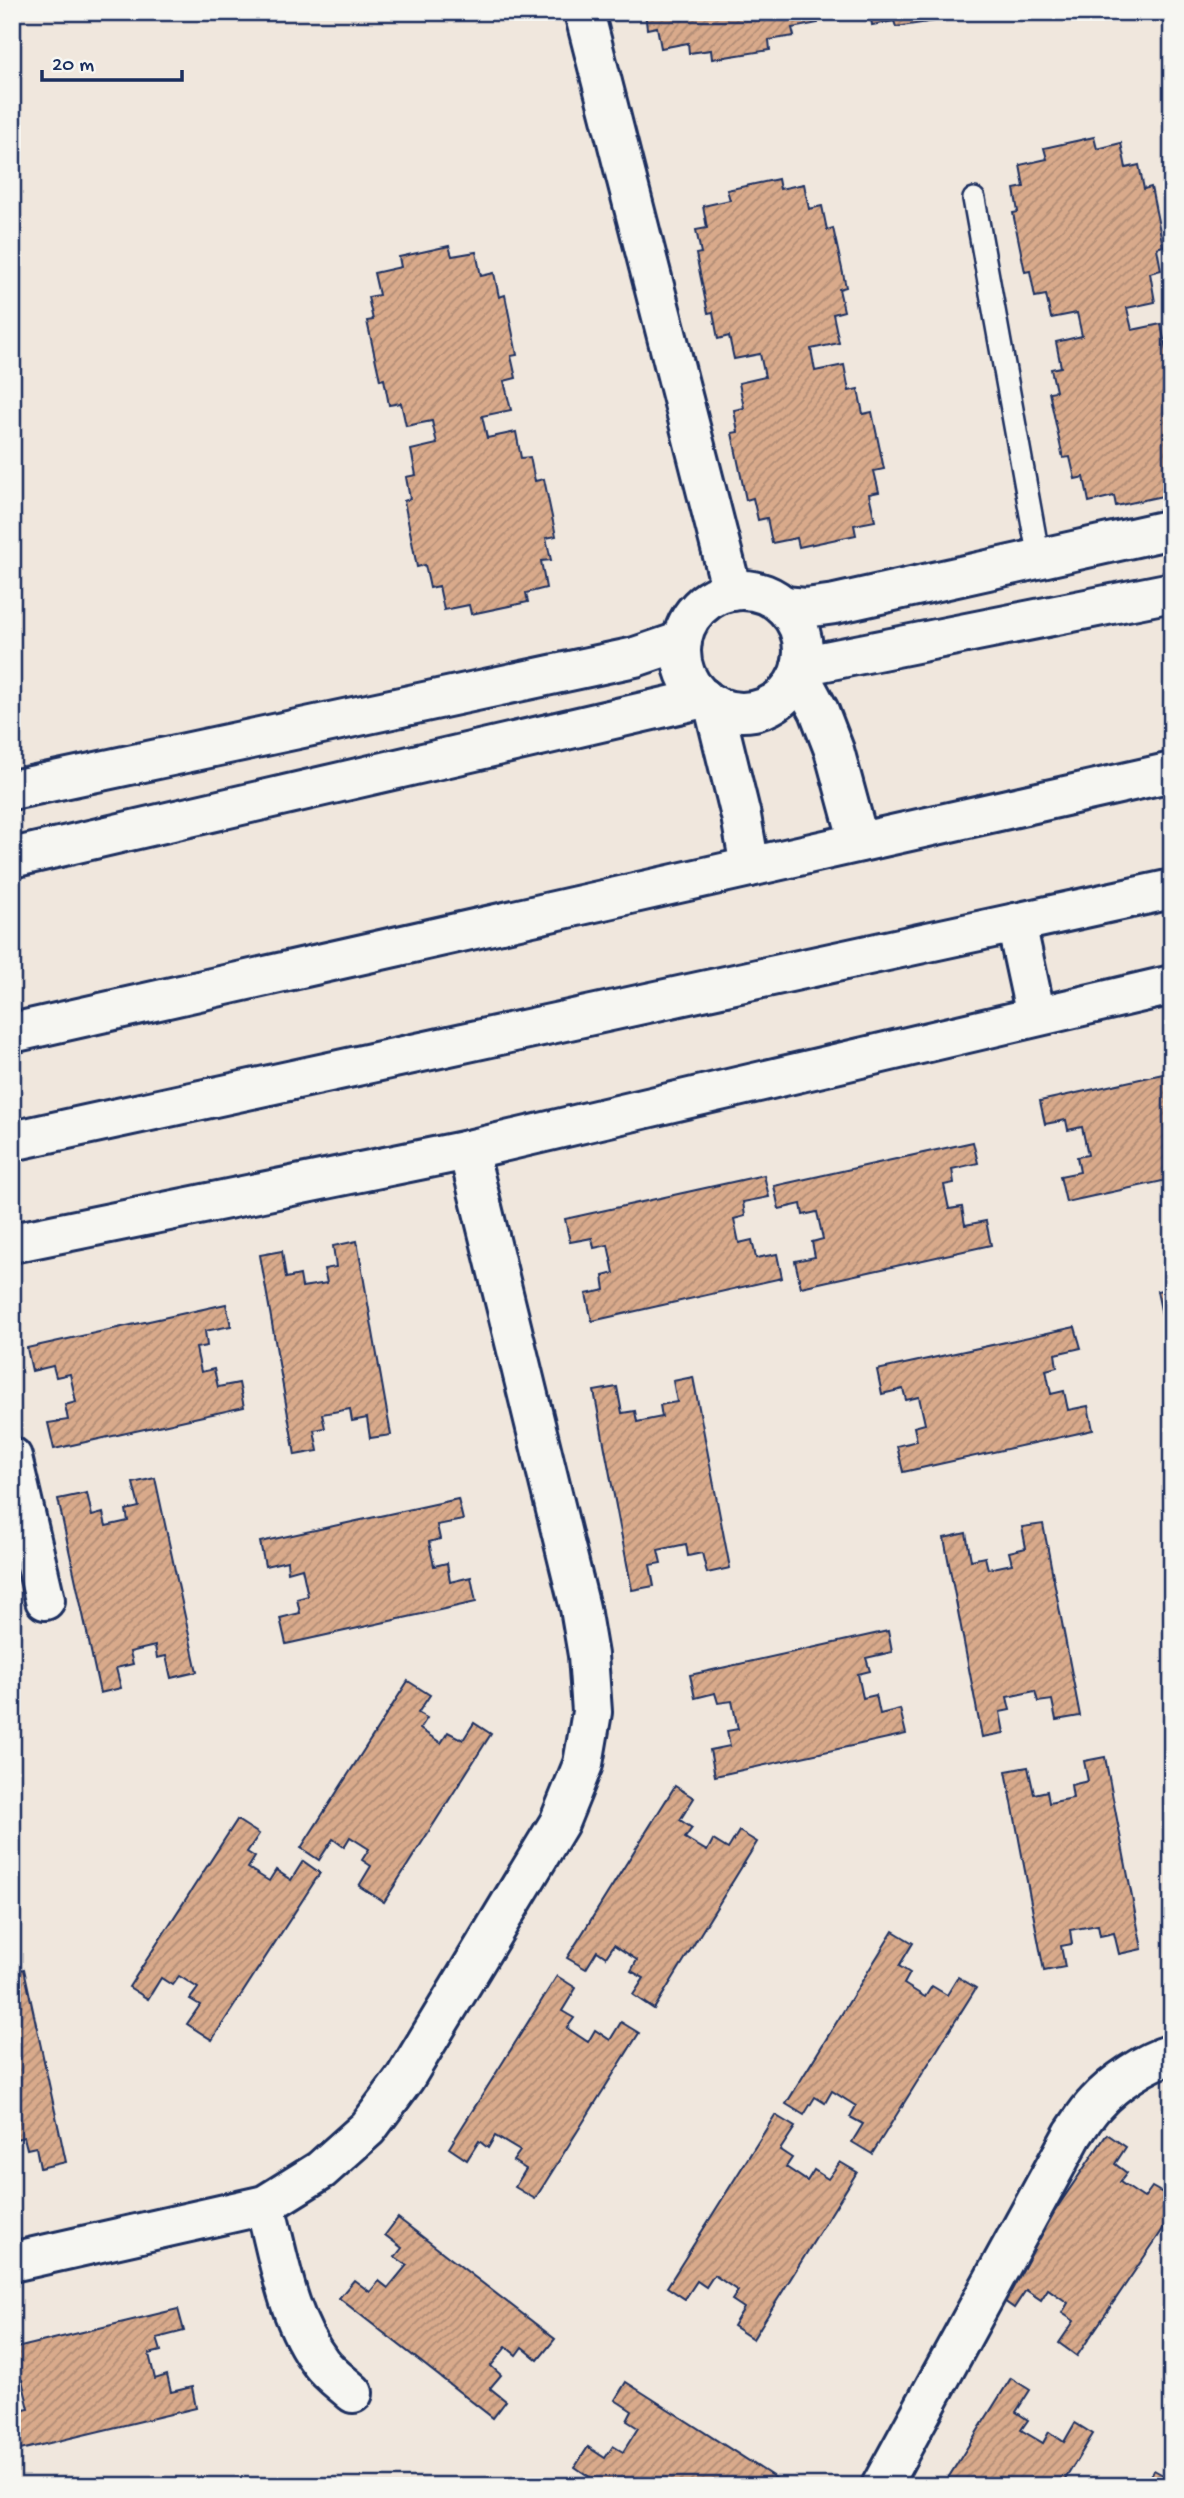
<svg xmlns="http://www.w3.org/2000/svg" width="1184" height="2498" font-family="'Gochi Hand',sans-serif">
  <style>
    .building { fill: url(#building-hatch); stroke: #1b2f5e; stroke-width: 2 }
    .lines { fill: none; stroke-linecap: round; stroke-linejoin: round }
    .lane-casing { stroke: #1b2f5e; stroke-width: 26 }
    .street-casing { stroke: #1b2f5e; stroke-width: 44 }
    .lane { stroke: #f6f6f2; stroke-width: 21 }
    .street { stroke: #f6f6f2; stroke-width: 38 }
  </style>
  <defs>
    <pattern id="building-hatch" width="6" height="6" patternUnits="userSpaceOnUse" patternTransform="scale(1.75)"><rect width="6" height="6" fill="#d9aa8b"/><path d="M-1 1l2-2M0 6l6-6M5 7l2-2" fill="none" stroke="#af8b75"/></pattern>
  </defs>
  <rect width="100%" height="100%" fill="#f0e7dd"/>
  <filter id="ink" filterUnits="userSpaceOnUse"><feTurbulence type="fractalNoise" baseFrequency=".0143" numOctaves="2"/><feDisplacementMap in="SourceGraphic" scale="14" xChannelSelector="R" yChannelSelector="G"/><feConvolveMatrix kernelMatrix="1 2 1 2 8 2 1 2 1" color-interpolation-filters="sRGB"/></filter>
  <g filter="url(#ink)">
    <g class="building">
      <path d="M645,12H817L818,23L792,28L794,36L769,40L770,50L712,59L711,50L689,53L688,43L661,48L657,27L647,29Z"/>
      <path d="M839,12H954L955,18L896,27L894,21L872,25L870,13L840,18Z"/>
      <path d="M1094,137L1097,149L1121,143L1126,168L1139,165L1144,189L1151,187L1163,246L1157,248L1161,270L1150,273L1155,302L1127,308L1132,330L1161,324L1166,350L1172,349V494L1116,506L1114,496L1089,502L1084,477L1075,479L1070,457L1063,458L1049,392L1056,391L1051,369L1061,367L1056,342L1082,336L1077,313L1051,318L1046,295L1035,297L1030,271L1025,272L1013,213L1018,212L1014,189L1024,187L1020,165L1047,159L1044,148Z"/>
      <path d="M778,179L780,189L804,184L809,209L822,206L827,230L833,228L846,287L839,289L844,311L833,314L839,343L811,349L815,371L844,365L849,391L858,389L863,414L872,412L884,469L874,471L879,492L869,494L875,521L854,525L856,535L799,547L797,538L772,543L767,518L758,520L753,498L746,500L732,433L738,432L734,410L744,408L739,383L765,377L760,354L734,359L729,336L718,339L713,312L708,313L696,254L701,253L696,230L707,228L703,206L730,200L727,190Z"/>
      <path d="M449,246L452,256L476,252L481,276L494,273L499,297L505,295L517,355L511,356L516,378L504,381L511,410L482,416L487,438L516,432L521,458L530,457L535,481L544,479L556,536L546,538L551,560L541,561L546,588L526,593L528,602L471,614L469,605L444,610L439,586L430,588L425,565L417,567L404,501L410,499L406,477L416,475L411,450L437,444L432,421L406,426L401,403L389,405L384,379L380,380L367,321L373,320L368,297L379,295L374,273L401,267L399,257Z"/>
      <path d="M1172,1072V1179L1066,1202L1060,1176L1080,1172L1077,1157L1088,1155L1082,1127L1068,1130L1066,1120L1045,1124L1040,1101Z"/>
      <path d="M973,1142L978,1163L952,1169L954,1183L944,1185L949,1209L962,1207L965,1225L986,1221L991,1245L801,1287L795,1261L815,1257L812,1242L823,1239L817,1212L803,1215L801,1204L779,1209L774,1186Z"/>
      <path d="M764,1175L769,1197L743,1202L745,1216L734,1219L739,1243L752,1240L756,1258L777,1254L782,1278L592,1321L586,1294L605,1290L603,1276L614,1273L608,1245L594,1248L592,1238L570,1242L565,1219Z"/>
      <path d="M357,1241L391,1435L370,1438L367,1418L352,1421L350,1409L322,1414L325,1428L314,1430L318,1451L295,1455L260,1255L282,1251L286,1278L300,1275L302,1287L327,1283L324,1269L336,1267L333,1246Z"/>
      <path d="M1172,1288V1312L1162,1315L1157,1291Z"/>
      <path d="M226,1304L231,1326L205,1331L207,1346L196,1348L201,1372L214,1369L218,1387L239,1383L244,1407L54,1449L48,1423L68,1420L65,1405L76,1402L70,1374L56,1377L53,1366L32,1371L27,1348Z"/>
      <path d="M1075,1327L1081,1348L1055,1354L1057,1367L1046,1370L1051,1394L1064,1391L1068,1410L1088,1406L1093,1430L903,1472L897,1446L917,1441L914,1427L925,1424L919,1397L906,1400L903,1389L882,1394L877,1370Z"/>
      <path d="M693,1377L730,1568L707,1573L702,1553L688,1556L686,1544L658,1550L661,1563L650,1565L654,1586L632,1590L594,1391L617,1387L622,1413L635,1411L637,1422L662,1417L660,1405L677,1402L673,1381Z"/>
      <path d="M155,1478L197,1672L171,1678L166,1656L157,1658L155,1646L130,1652L133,1664L116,1668L121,1688L100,1693L58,1499L87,1493L92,1516L103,1513L106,1526L128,1521L126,1510L139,1507L133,1483Z"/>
      <path d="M458,1499L463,1520L437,1525L440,1539L429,1542L434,1566L447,1563L450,1582L471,1577L476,1602L286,1644L280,1618L300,1613L297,1599L308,1596L302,1568L288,1572L287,1561L265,1566L260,1542Z"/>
      <path d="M1043,1524L1080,1716L1056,1720L1052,1700L1038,1702L1035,1691L1007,1697L1010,1710L1000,1712L1004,1733L982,1737L944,1538L966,1533L971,1560L985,1557L988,1569L1012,1564L1009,1552L1026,1548L1022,1527Z"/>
      <path d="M888,1631L892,1652L866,1658L870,1671L858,1674L863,1698L876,1695L880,1714L900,1709L906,1734L715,1776L710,1750L730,1746L727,1731L738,1729L732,1701L718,1703L715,1693L695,1698L690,1675Z"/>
      <path d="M408,1681L430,1695L418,1713L427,1718L420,1729L441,1743L448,1732L463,1740L474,1723L491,1734L384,1902L359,1886L371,1866L362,1860L369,1849L350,1837L344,1847L333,1839L319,1860L301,1848Z"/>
      <path d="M1105,1757L1142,1949L1119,1954L1114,1933L1100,1936L1098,1925L1070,1930L1072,1944L1061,1946L1065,1967L1044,1971L1006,1771L1028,1767L1034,1794L1047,1791L1049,1803L1073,1798L1071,1785L1088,1781L1084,1761Z"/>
      <path d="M675,1786L694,1798L680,1820L692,1828L685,1838L707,1851L713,1840L728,1849L739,1831L757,1842L654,2009L633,1995L644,1978L631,1971L637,1960L614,1945L606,1957L597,1951L586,1969L567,1958Z"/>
      <path d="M237,1820L259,1834L247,1852L255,1857L248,1868L269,1881L276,1870L291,1880L303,1861L320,1873L212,2040L187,2024L200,2005L190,1999L198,1988L179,1976L172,1985L161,1978L148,1999L129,1987Z"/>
      <path d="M893,1931L913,1943L899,1966L910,1973L904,1984L925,1997L932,1986L947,1995L958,1977L976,1988L872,2154L852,2142L863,2124L850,2117L856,2106L832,2091L825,2103L815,2097L804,2115L786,2104Z"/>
      <path d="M24,1969L66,2162L40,2168L36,2147L27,2149L24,2137L12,2140V1972Z"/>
      <path d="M557,1976L576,1988L562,2011L574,2018L567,2028L588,2042L595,2030L610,2040L621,2022L639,2033L535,2199L515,2187L526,2169L513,2161L520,2151L495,2136L488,2148L479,2141L467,2160L449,2148Z"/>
      <path d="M775,2115L795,2127L780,2150L792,2158L786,2167L807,2181L814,2170L828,2179L840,2162L857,2172L753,2339L733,2326L744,2308L732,2300L738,2291L714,2275L706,2287L697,2281L685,2299L667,2287Z"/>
      <path d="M1107,2134L1126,2147L1115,2164L1127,2173L1120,2182L1144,2198L1152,2187L1161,2192L1172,2176V2216L1077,2356L1059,2343L1074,2321L1062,2313L1068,2303L1048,2289L1041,2300L1026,2290L1014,2308L997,2296Z"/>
      <path d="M398,2218L555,2339L538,2360L522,2347L516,2355L506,2347L491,2366L501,2375L490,2388L506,2401L493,2418L339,2298L354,2280L370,2292L379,2281L388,2288L407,2265L395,2257L402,2248L385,2235Z"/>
      <path d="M178,2309L184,2331L157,2338L161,2351L149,2354L155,2379L167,2375L171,2392L192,2387L196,2408L12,2452V2427L21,2426L17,2411L29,2409L22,2380L12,2382V2349Z"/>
      <path d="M1011,2378L1030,2390L1016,2412L1028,2420L1021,2430L1043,2443L1049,2432L1064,2442L1075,2423L1093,2434L1061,2486H943Z"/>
      <path d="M626,2382L788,2486H603L575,2467L588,2447L605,2458L613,2446L623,2452L638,2428L627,2421L632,2411L615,2400Z"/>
      <path d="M1154,2470L1172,2480V2486H1145Z"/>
    </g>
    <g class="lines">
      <g class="lane-casing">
        <path id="lane" d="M974,199L1039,559"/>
      </g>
      <g class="street-casing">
        <g id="street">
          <path d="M584,12L732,591"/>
          <circle cx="742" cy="651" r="61"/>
          <path d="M784,606L806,608L835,604L1172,529"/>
          <path d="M801,666L1172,592"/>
          <path d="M799,674L819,711L834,750L859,842"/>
          <path d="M714,706L741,816L750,867"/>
          <path d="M12,790L635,657L682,641"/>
          <path d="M12,858L704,698"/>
          <path d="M1016,923L1036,1016"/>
          <path d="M12,1033L1172,772"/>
          <path d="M12,1141L1172,889"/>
          <path d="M12,1243L468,1150L1172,985"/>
          <path d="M12,1457L45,1600"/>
          <path d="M265,2205C279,2258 287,2319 321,2363C329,2374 342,2383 353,2393"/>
          <path d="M12,2262L265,2205L321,2170L368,2128L405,2078L559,1823L583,1764L592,1712L588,1655L580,1608L468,1150"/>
          <path d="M881,2486L1073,2134C1080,2124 1087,2112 1096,2103C1115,2082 1145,2062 1172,2054"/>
        </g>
      </g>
      <use href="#lane" class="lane"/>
      <use href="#street" class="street"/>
    </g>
  </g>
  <rect width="1184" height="2498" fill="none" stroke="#f6f6f2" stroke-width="42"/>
  <rect x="21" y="21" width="1142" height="2456" fill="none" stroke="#1b2f5e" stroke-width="2.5" filter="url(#ink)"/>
  <path d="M42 70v10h140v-10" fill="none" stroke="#1b2f5e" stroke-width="3.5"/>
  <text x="52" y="70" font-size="21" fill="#1b2f5e" stroke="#f6f6f2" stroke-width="5" paint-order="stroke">20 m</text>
</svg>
